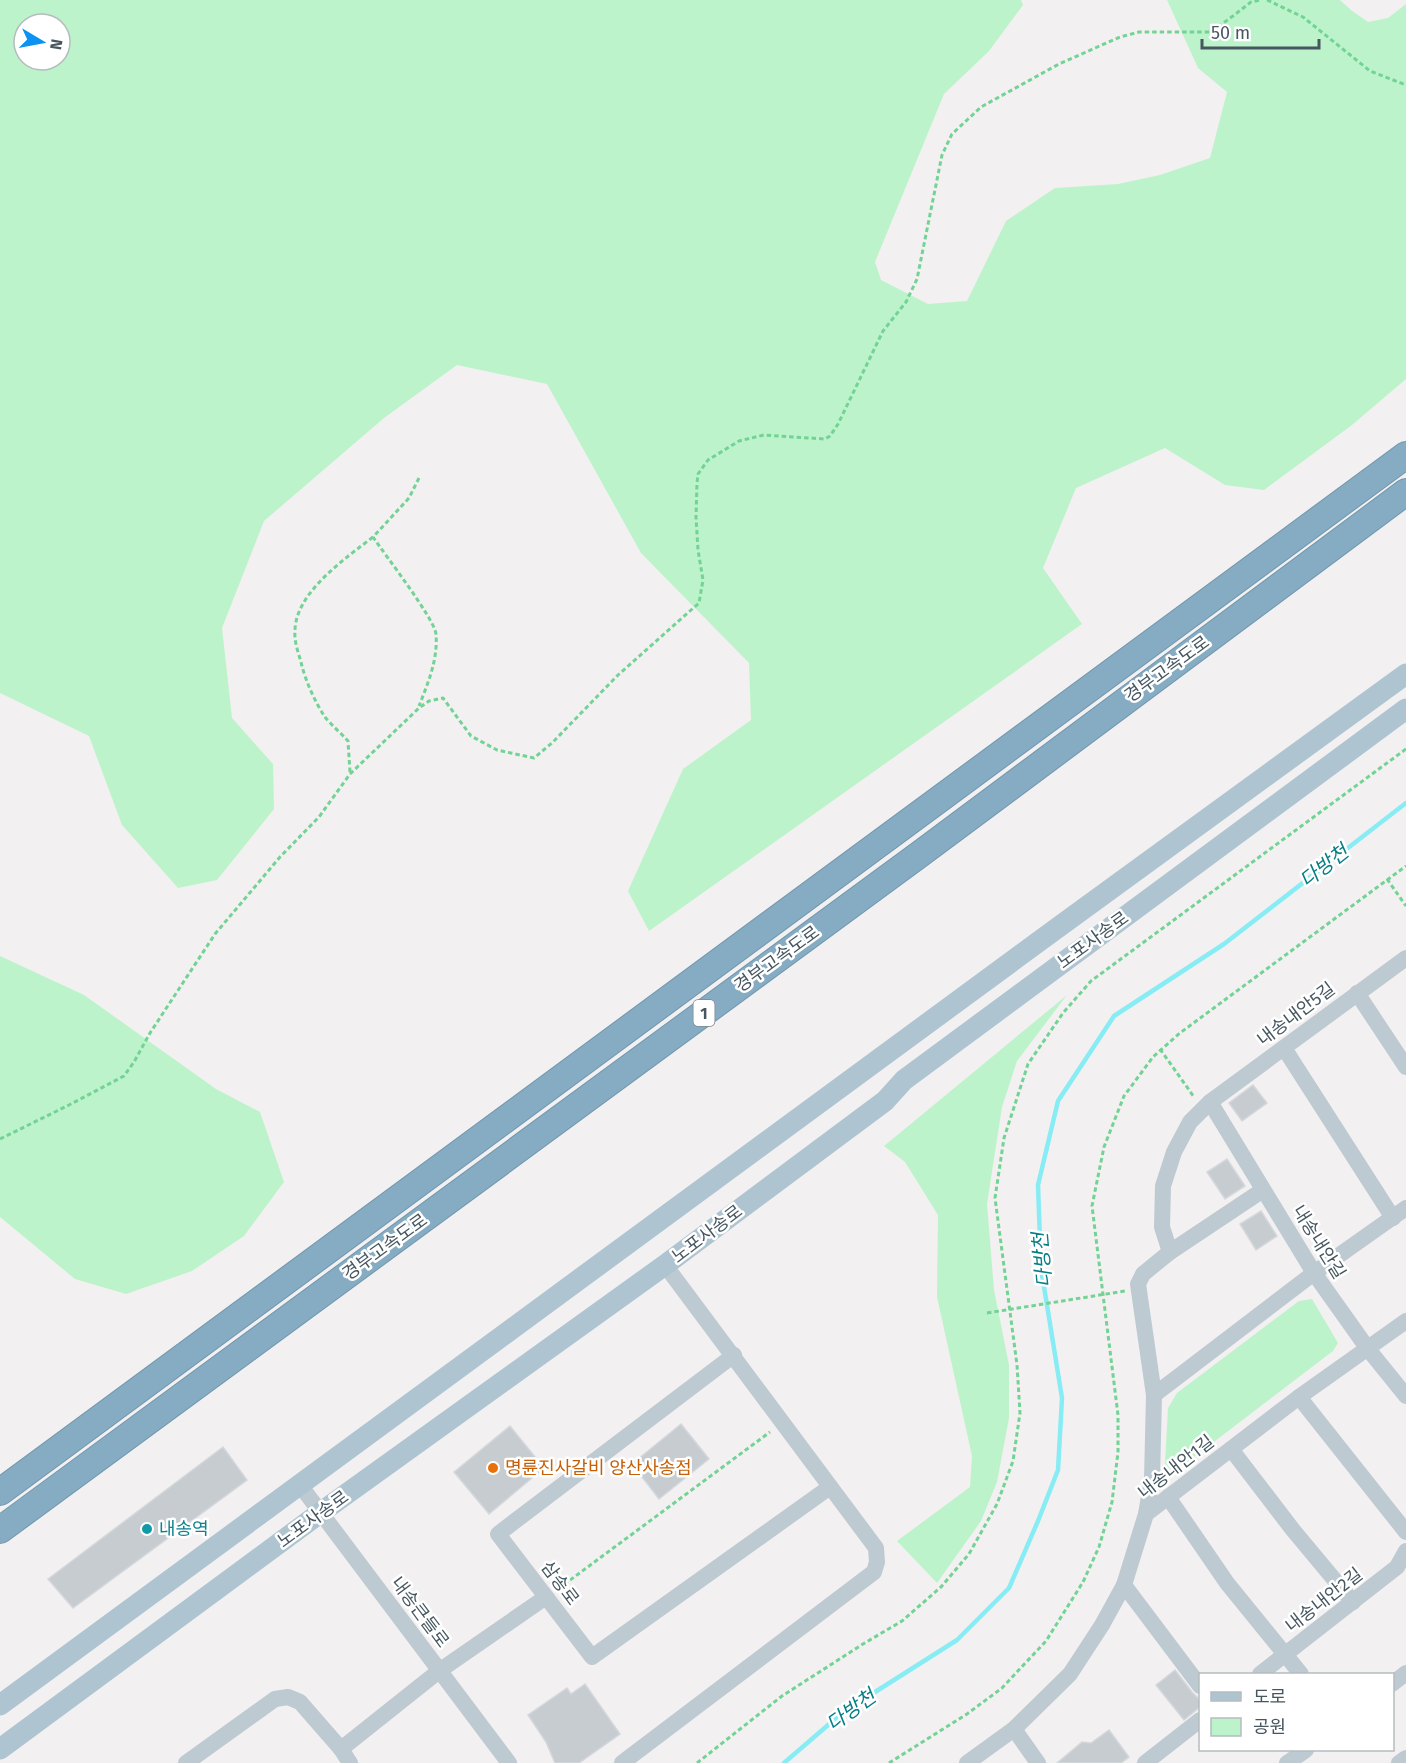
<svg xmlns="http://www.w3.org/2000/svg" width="1406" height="1763" font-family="'Fira Sans','Noto Sans KR',sans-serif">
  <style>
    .green { fill: #bdf3ca; fill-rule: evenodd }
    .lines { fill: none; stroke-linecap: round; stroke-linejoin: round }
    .stream { stroke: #87ecf3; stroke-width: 4.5 }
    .building { fill: #c7ccd0; stroke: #d4d8dc; stroke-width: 1.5 }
    .highway-casing { stroke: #7097ae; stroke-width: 28 }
    .path { stroke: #72d395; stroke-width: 3; stroke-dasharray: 4.5 3; stroke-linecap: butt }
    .minor { stroke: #bdcad1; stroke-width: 16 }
    .major { stroke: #aec5d1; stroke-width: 21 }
    .highway { stroke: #85acc2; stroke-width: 26 }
    .food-dot { fill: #e8710a; stroke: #fff; stroke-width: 2 }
    .culture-dot { fill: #0f9aa8; stroke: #fff; stroke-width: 2 }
    .labels { text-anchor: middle; stroke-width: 5; stroke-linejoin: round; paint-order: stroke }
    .shield { fill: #fff; stroke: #7e8990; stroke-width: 1.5 }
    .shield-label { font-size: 16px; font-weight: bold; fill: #475760 }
    .street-label { font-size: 18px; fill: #475760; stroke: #fff }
    .food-label { font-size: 18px; fill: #c56008; stroke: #fff; text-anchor: start }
    .culture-label { font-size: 18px; fill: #0d838f; stroke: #fff; text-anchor: start }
    .water-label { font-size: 20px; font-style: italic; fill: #067e85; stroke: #fff }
  </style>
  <rect width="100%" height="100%" fill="#f3f0f1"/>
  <g class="green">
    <path d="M0,0H1021L1023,5L989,51L944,94L875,262L881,280L928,304L967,301L1006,221L1055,188L1118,184L1160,175L1210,158L1227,92L1198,68L1167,0H1340L1351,10L1368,22L1388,18L1406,4V379L1352,425L1264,490L1225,485L1165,448L1076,488L1043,568L1082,624L649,931L628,891L683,769L751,720L749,663L641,553L547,384L457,365L384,418L264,521L222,628L232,718L273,764L274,809L217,880L178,888L122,825L89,736L0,693ZM24,24H60V60H24Z"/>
    <path d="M0,956L84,995L216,1089L260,1112L284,1182L244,1236L192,1271L126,1294L75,1279L0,1217Z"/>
    <path d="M1067,995L1017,1061L1002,1107L987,1204L994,1290L1009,1365V1418L997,1482L981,1521L937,1583L897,1541L970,1487L972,1456L937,1297L938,1215L905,1162L884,1146Z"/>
    <path d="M1312,1299L1338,1343L1333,1351L1177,1470H1171L1165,1464L1168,1408L1177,1393L1299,1301Z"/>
  </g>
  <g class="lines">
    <path class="stream" d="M784,1763L842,1713L957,1640L1009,1588L1038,1521L1058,1470L1062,1398L1041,1268L1038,1185L1058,1101L1114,1016L1224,944L1406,803"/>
  </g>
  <g class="building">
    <path d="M1253,1085L1267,1103L1242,1121L1229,1103Z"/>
    <path d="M1227,1159L1245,1186L1225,1199L1207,1172Z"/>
    <path d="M1261,1211L1277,1236L1256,1250L1240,1224Z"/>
    <path d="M681,1424L709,1459L659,1499L632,1464Z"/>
    <path d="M510,1426L544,1468L489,1514L454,1472Z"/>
    <path d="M223,1447L247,1480L73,1608L48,1579Z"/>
    <path d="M1175,1670L1192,1692L1200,1700V1707L1184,1720L1156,1685Z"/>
    <path d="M585,1684L620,1734L579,1763H555L546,1742L528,1715L567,1688L571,1694Z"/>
    <path d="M1109,1730L1129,1757L1121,1763H1057L1082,1742L1091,1743Z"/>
  </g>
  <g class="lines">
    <g class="highway-casing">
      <g id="highway">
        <path d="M0,1492L1406,455"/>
        <path d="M0,1530L920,854L1406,492"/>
      </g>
    </g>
    <g class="path">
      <path d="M1267,0L1303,17L1370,71L1406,85"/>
      <path d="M419,478L409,498L373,537C385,555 434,618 436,634C438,660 428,683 419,706"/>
      <path d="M350,772L348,741C341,733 332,726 325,717C315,702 305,680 301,662C298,652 294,641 295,630C296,592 346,558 373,537"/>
      <path d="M1387,879L1406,906"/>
      <path d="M1160,1049L1194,1097"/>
      <path d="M0,1139L69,1105L124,1076L134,1062L150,1033L215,934L280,857L319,817L350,774L419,708L429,701L443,698L471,736L497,750L534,758L552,743L618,675L699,603L703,580L698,550L696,517L697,483L698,474L708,460L739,441L764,435L825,439L830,436L838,424L883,331L906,302L917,279L942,155L952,134L981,107L1059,64L1120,37L1139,32H1211L1233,16L1251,2L1260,0"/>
      <path d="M987,1313L1125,1291"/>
      <path d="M558,1589L770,1432"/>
      <path d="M697,1763L782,1696L863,1644L902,1621L941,1587L969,1554L997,1504L1013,1461L1020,1413L1017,1365L995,1198L1004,1138L1028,1064L1063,1013L1091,981L1406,749"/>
      <path d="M889,1763L967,1714L1002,1688L1046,1641L1083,1582L1099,1547L1112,1502L1118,1452V1415L1092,1206L1104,1147L1124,1096L1153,1057L1180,1033L1406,866"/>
    </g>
    <g class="minor">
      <path d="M1357,993L1406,1067"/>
      <path d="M1284,1048L1393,1218"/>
      <path d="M1210,1102L1314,1273L1368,1349L1406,1396"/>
      <path d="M1170,1252L1263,1190"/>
      <path d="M734,1355L498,1534L592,1657L830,1487"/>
      <path d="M1154,1395L1314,1273L1406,1208"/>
      <path d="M1299,1397L1406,1532"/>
      <path d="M1231,1449L1293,1530L1353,1602"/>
      <path d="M300,1485L509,1763"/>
      <path d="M1168,1497L1227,1583L1301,1674"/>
      <path d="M1146,1514L1152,1479L1154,1395L1138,1284L1143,1274L1170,1252L1162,1227L1163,1186L1174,1152L1190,1122L1210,1102L1406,958"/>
      <path d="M1124,1585L1200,1686"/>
      <path d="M1260,1674L1397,1567L1406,1551"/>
      <path d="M1392,1684L1406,1673"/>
      <path d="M1014,1729L1038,1763"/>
      <path d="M341,1749L439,1671L546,1597"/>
      <path d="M186,1763L275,1699L288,1697L300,1702L341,1749L350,1763"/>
      <path d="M622,1763L874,1572L877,1562L876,1548L665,1265"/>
      <path d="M967,1763L1014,1729L1070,1674L1102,1625L1124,1585L1146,1514L1299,1397L1406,1321"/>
      <path d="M1145,1763L1200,1720"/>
      <path d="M1287,1763L1306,1750"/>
      <path d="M1399,1763L1406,1758"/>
    </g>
    <g class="major">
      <path d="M0,1705L1060,926L1406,674"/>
      <path d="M0,1749L320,1513L665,1265L885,1101L904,1080L1406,709"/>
    </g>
    <use href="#highway" class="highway"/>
  </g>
  <circle class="food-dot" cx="493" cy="1468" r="6"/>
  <circle class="culture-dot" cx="147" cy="1529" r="6"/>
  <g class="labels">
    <rect class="shield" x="693.5" y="1000" width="21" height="26" rx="4.5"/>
    <g class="shield-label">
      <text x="704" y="1019">1</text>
    </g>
    <g class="street-label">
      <text transform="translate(1167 669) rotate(-36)" y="6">경부고속도로</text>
      <text transform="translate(1093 940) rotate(-36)" y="6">노포사송로</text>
      <text transform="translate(777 959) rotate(-36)" y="6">경부고속도로</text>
      <text transform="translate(1296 1014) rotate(-37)" y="6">내송내안5길</text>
      <text transform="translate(707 1234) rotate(-37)" y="6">노포사송로</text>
      <text transform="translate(1319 1242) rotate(58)" y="6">내송내안길</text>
      <text transform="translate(385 1247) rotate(-36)" y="6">경부고속도로</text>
      <text transform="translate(1176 1467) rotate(-38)" y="6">내송내안1길</text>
      <text transform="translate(313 1519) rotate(-36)" y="6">노포사송로</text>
      <text transform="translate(560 1583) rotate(53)" y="6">삼송로</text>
      <text transform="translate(1324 1600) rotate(-38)" y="6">내송내안2길</text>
      <text transform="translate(420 1612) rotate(53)" y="6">내송큰들로</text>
    </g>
    <g class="food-label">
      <text x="505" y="1474">명륜진사갈비 양산사송점</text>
    </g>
    <g class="culture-label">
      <text x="159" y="1535">내송역</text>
    </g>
    <g class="water-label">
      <text transform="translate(1324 866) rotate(-38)" y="7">다방천</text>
      <text transform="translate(1042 1260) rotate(-95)" y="7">다방천</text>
      <text transform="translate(851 1710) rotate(-36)" y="7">다방천</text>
    </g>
  </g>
  <rect x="1199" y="1673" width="195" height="78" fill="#ffffff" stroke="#b5bcbf" stroke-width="1.5"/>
  <rect x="1211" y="1692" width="30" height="9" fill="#aec5d1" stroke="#b5bcbf" stroke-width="1.5"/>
  <text x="1253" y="1703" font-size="18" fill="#475760">도로</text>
  <rect x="1211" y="1718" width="30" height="18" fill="#bdf3ca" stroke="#b5bcbf" stroke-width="1.5"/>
  <text x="1253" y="1733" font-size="18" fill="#475760">공원</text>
  <g transform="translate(42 42) rotate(100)"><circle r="28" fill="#ffffff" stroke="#b5bcbf" stroke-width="1.5"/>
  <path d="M0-4.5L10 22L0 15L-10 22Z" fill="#0c92f1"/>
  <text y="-9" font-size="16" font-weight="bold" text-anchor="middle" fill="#475760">N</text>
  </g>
  <path d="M1202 39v9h117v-9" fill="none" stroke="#475760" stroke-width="3"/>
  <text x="1211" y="39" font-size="18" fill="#475760" stroke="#ffffff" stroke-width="4.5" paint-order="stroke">50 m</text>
</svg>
